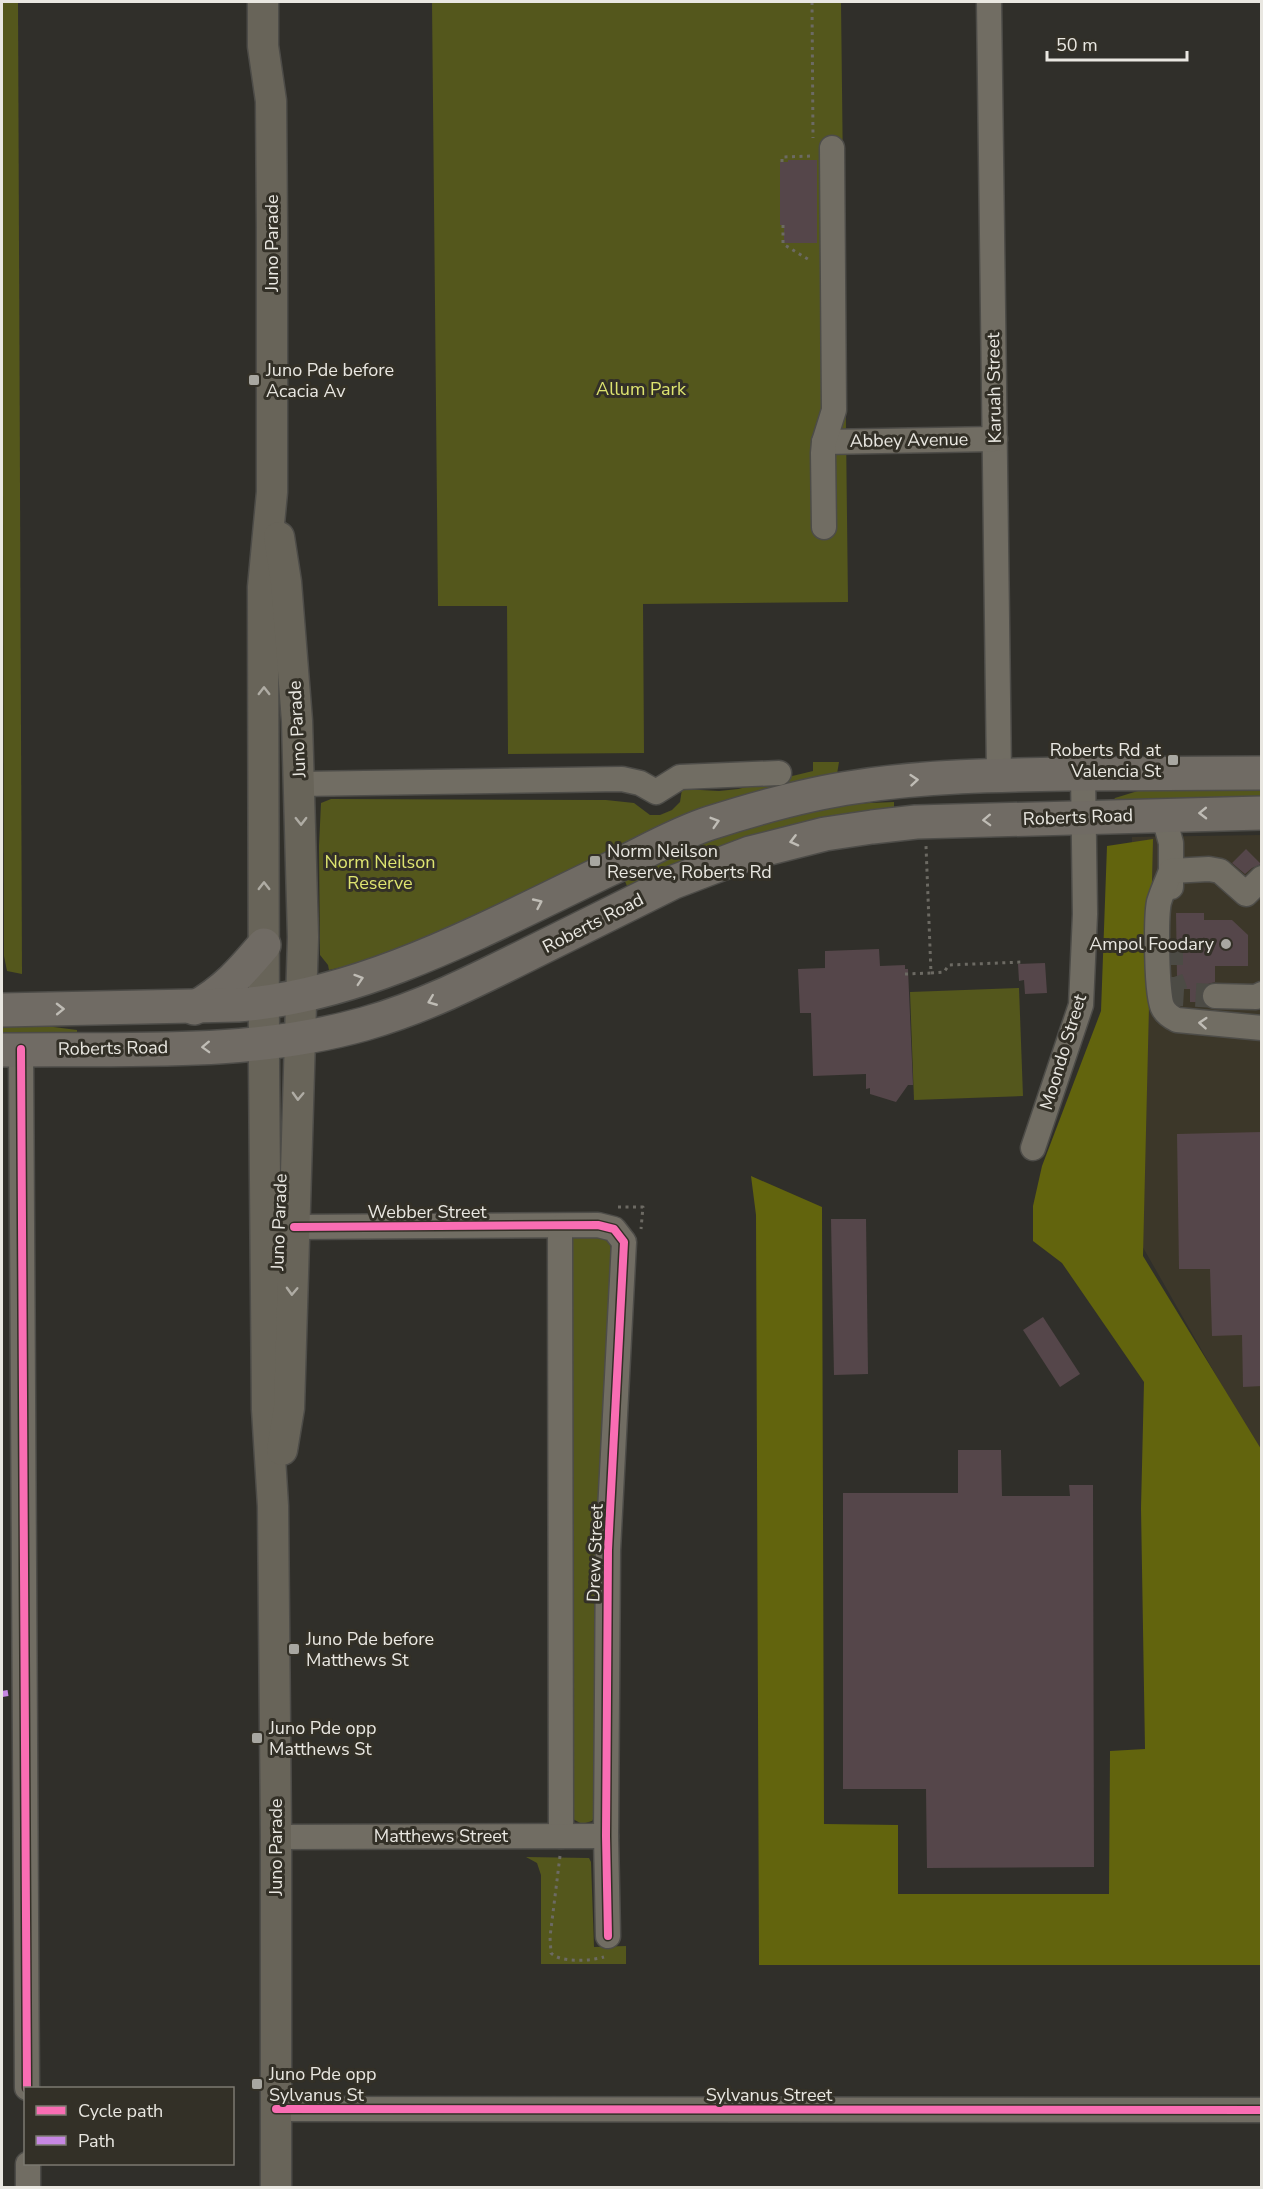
<svg xmlns="http://www.w3.org/2000/svg" width="1263" height="2189" font-family="'Nunito Sans',sans-serif">
  <style>
    .built { fill: #3c3729 }
    .green { fill: #54571c }
    .forest { fill: #62640d }
    .building { fill: #55464a }
    .lines { fill: none; stroke-linecap: round; stroke-linejoin: round }
    .minor-tunnel { stroke: #4c4b45; stroke-width: 24; stroke-dasharray: 24 12; stroke-linecap: butt }
    .minor-casing { stroke: #4d4c48; stroke-width: 27 }
    .major-casing { stroke: #4d4c48; stroke-width: 33 }
    .highway-casing { stroke: #4d4c48; stroke-width: 36 }
    .path { stroke: #6c6a63; stroke-width: 3; stroke-dasharray: 3 4.5; stroke-linecap: butt }
    .minor { stroke: #716d63; stroke-width: 24 }
    .major { stroke: #686459; stroke-width: 30 }
    .highway { stroke: #706b64; stroke-width: 33 }
    .quiet { stroke: #c787e3; stroke-width: 6; stroke-dasharray: 12 6; stroke-linecap: butt }
    .cycleway-casing { stroke: #333027; stroke-width: 11 }
    .cycleway { stroke: #f96db3; stroke-width: 8 }
    .oneway { stroke: #afaca4 }
    .oneway2 { stroke: #bfbcb5 }
    .poi-dot { fill: #a8a7a1; stroke: #333027; stroke-width: 2 }
    .labels { text-anchor: middle; stroke-width: 6; stroke-linejoin: round; paint-order: stroke }
    .street-label { font-size: 18px; fill: #e9e7e1; stroke: #333027 }
    .poi-label { font-size: 18px; fill: #e9e7e1; stroke: #333027; text-anchor: start }
    .park-label { font-size: 18px; fill: #dee470; stroke: #333027 }
  </style>
  <rect width="100%" height="100%" fill="#302f2a"/>
  <path class="built" d="M1261,835V1454L1141,1244L1133,1044L1132,837Z"/>
  <g class="green">
    <path d="M2,2H18L22,974L7,971L4,956Z"/>
    <path d="M432,2H841L848,602L643,604L644,753L508,754L507,606H438Z"/>
    <path d="M813,762H839L837,774L665,825L427,939L364,962L329,970L328,965L320,955L319,846L321,803L331,799L606,800L634,803L650,815H660L672,810L680,802L682,789L719,791L738,789L813,771Z"/>
    <path d="M1167,788H1258L1261,790V798L1113,801L1115,798L1141,790Z"/>
    <path d="M894,802V810L627,886L623,877L679,851L766,820L848,804Z"/>
    <path d="M1019,988L1023,1096L914,1100L910,992Z"/>
    <path d="M2,1025H38L77,1030V1034L2,1035Z"/>
    <path d="M578,1235H602L610,1242L611,1249L598,1557L596,1814L592,1821L582,1824L571,1818L569,1241Z"/>
    <path d="M526,1857L589,1858L591,1862L594,1947L626,1946V1964H541V1875L537,1863Z"/>
  </g>
  <path class="forest" d="M1153,839L1143,1256L1261,1449V1965H759L756,1215L751,1176L822,1207L824,1824L898,1825V1894H1109L1110,1751L1145,1749L1141,1508L1144,1382L1062,1263L1033,1241V1206L1042,1166L1101,1011L1107,846Z"/>
  <g class="building">
    <path d="M788,160H817V243H784V225H780V162H788Z"/>
    <path d="M1246,849L1261,864L1252,868L1245,874L1232,863Z"/>
    <path d="M1176,913H1204V920H1232L1248,935V966H1215V982L1208,984L1203,989L1201,996L1202,1002H1190V989H1181V977H1177Z"/>
    <path d="M879,949L880,966L905,965V969H908L913,1085H908L896,1102L870,1094V1088L866,1089V1074L813,1076L811,1013H800L798,969L825,968V951Z"/>
    <path d="M1045,963L1047,993L1025,994L1024,980L1019,981L1018,964Z"/>
    <path d="M1262,1132V1386L1243,1387L1242,1335L1212,1336L1210,1269H1179L1177,1134Z"/>
    <path d="M831,1219H866L868,1374L834,1375Z"/>
    <path d="M1043,1317L1080,1374L1060,1387L1023,1330Z"/>
    <path d="M958,1450H1001L1002,1496H1070L1069,1485H1093L1094,1867L927,1868L926,1789H843V1493H958Z"/>
  </g>
  <g class="lines">
    <path class="minor-tunnel" d="M1171,941V978L1176,992L1181,994L1215,996"/>
    <g class="minor-casing">
      <g id="minor">
        <path d="M989,2L999,775"/>
        <path d="M824,442L995,439"/>
        <path d="M824,527L823,453L824,442L834,410L832,148"/>
        <path d="M300,784L622,779L640,783L656,792L680,777L779,773"/>
        <path d="M1163,814L1171,843V887"/>
        <path d="M1262,878L1246,894L1220,871L1209,869L1171,871C1167,881 1162,892 1159,902C1156,916 1156,997 1163,1008C1166,1014 1171,1017 1177,1020L1262,1028"/>
        <path d="M1215,996L1256,997L1262,994"/>
        <path d="M21,1049L27,2088"/>
        <path d="M1033,1148L1081,1005L1085,914L1083,774"/>
        <path d="M294,1227L598,1225L614,1229L624,1242L608,1550L606,1836L608,1936"/>
        <path d="M560,1227L561,1836"/>
        <path d="M276,1837L606,1836"/>
        <path d="M276,2109L1262,2110"/>
        <path d="M28,2164V2188"/>
      </g>
    </g>
    <g class="major-casing">
      <g id="major">
        <path d="M263,2V46L271,101L272,228V492L263,587L264,1065L267,1409L273,1506L276,1837V2188"/>
        <path d="M279,537L286,582L297,721L303,937L289,1408L282,1450"/>
      </g>
    </g>
    <g class="highway-casing">
      <g id="highway">
        <path d="M194,1008C225,991 242,971 264,945"/>
        <path d="M2,1010L238,1005C367,996 497,922 612,868C644,853 676,834 710,823C757,808 805,794 855,787C925,776 998,775 1069,774C1133,774 1197,773 1262,773"/>
        <path d="M2,1050C122,1048 247,1057 364,1024C424,1007 479,979 535,951C582,928 628,905 674,882L750,853L825,834L872,827L916,822L1262,813"/>
      </g>
    </g>
    <g class="path">
      <path d="M812,2L813,138"/>
      <path d="M782,162V157L813,156"/>
      <path d="M783,225V244L811,261"/>
      <path d="M931,973L944,972L949,965L1023,962"/>
      <path d="M905,974L931,973L926,846"/>
      <path d="M618,1207H643L641,1229"/>
      <path d="M560,1856L550,1937L551,1953C560,1963 591,1961 604,1957"/>
    </g>
    <use href="#minor" class="minor"/>
    <use href="#major" class="major"/>
    <use href="#highway" class="highway"/>
    <path class="quiet" d="M2,1694L8,1693"/>
    <g class="cycleway-casing">
      <g id="cycleway">
        <path d="M21,1049L27,2088"/>
        <path d="M294,1227L598,1225L614,1229L624,1242L608,1550L606,1836L608,1936"/>
        <path d="M276,2109L1262,2110"/>
      </g>
    </g>
    <use href="#cycleway" class="cycleway"/>
  </g>
  <defs><path id="oneway-chevron" d="M-2-3.5L2.5 0L-2 3.5" fill="none" stroke-width="1.6" stroke-linecap="round" stroke-linejoin="round" transform="scale(1.5)"/></defs>
  <g class="oneway">
    <use href="#oneway-chevron" transform="translate(264 691) rotate(-90)"/>
    <use href="#oneway-chevron" transform="translate(301 821) rotate(89)"/>
    <use href="#oneway-chevron" transform="translate(264 886) rotate(-90)"/>
    <use href="#oneway-chevron" transform="translate(298 1096) rotate(92)"/>
    <use href="#oneway-chevron" transform="translate(292 1291) rotate(92)"/>
  </g>
  <g class="oneway2">
    <use href="#oneway-chevron" transform="translate(914 780) rotate(-5)"/>
    <use href="#oneway-chevron" transform="translate(1203 813) rotate(179)"/>
    <use href="#oneway-chevron" transform="translate(987 820) rotate(178)"/>
    <use href="#oneway-chevron" transform="translate(715 822) rotate(-17)"/>
    <use href="#oneway-chevron" transform="translate(794 841) rotate(166)"/>
    <use href="#oneway-chevron" transform="translate(538 903) rotate(-25)"/>
    <use href="#oneway-chevron" transform="translate(359 979) rotate(-18)"/>
    <use href="#oneway-chevron" transform="translate(432 1001) rotate(158)"/>
    <use href="#oneway-chevron" transform="translate(60 1009) rotate(-1)"/>
    <use href="#oneway-chevron" transform="translate(1203 1023) rotate(-176)"/>
    <use href="#oneway-chevron" transform="translate(206 1047) rotate(178)"/>
  </g>
  <g class="poi-dot">
    <rect x="248" y="374" width="12" height="12" rx="3"/>
    <rect x="1167" y="754" width="12" height="12" rx="3"/>
    <rect x="589" y="855" width="12" height="12" rx="3"/>
    <circle cx="1226" cy="944" r="6"/>
    <rect x="288" y="1643" width="12" height="12" rx="3"/>
    <rect x="251" y="1732" width="12" height="12" rx="3"/>
    <rect x="251" y="2078" width="12" height="12" rx="3"/>
  </g>
  <g class="labels">
    <g class="street-label">
      <text transform="translate(272 243) rotate(-90)" y="6">Juno Parade</text>
      <text transform="translate(994 388) rotate(-91)" y="6">Karuah Street</text>
      <text transform="translate(909 440) rotate(-1)" y="6">Abbey Avenue</text>
      <text transform="translate(297 729) rotate(-93)" y="6">Juno Parade</text>
      <text transform="translate(1078 817) rotate(-2)" y="6">Roberts Road</text>
      <text transform="translate(593 923) rotate(-27)" y="6">Roberts Road</text>
      <text transform="translate(113 1048) rotate(-1)" y="6">Roberts Road</text>
      <text transform="translate(1063 1052) rotate(-73)" y="6">Moondo Street</text>
      <text x="427" y="1218">Webber Street</text>
      <text transform="translate(279 1222) rotate(-88)" y="6">Juno Parade</text>
      <text transform="translate(595 1553) rotate(-88)" y="6">Drew Street</text>
      <text x="441" y="1842">Matthews Street</text>
      <text transform="translate(276 1847) rotate(-90)" y="6">Juno Parade</text>
      <text x="769" y="2101">Sylvanus Street</text>
    </g>
    <g class="poi-label">
      <text x="266" y="376">Juno Pde before<tspan x="266" dy="21">Acacia Av</tspan></text>
      <text x="1161" y="756" text-anchor="end">Roberts Rd at<tspan x="1161" dy="21">Valencia St</tspan></text>
      <text x="607" y="857">Norm Neilson<tspan x="607" dy="21">Reserve, Roberts Rd</tspan></text>
      <text x="1214" y="950" text-anchor="end">Ampol Foodary</text>
      <text x="306" y="1645">Juno Pde before<tspan x="306" dy="21">Matthews St</tspan></text>
      <text x="269" y="1734">Juno Pde opp<tspan x="269" dy="21">Matthews St</tspan></text>
      <text x="269" y="2080">Juno Pde opp<tspan x="269" dy="21">Sylvanus St</tspan></text>
    </g>
    <g class="park-label">
      <text x="641" y="395">Allum Park</text>
      <text x="380" y="868">Norm Neilson<tspan x="380" dy="21">Reserve</tspan></text>
    </g>
  </g>
  <rect width="1263" height="2189" fill="none" stroke="#e9e7e1" stroke-width="6"/>
  <rect x="24" y="2087" width="210" height="78" fill="#333027" stroke="#7c7971" stroke-width="1.5"/>
  <rect x="36" y="2106" width="30" height="9" fill="#f96db3" stroke="#7c7971" stroke-width="1.5"/>
  <text x="78" y="2117" font-size="18" fill="#e9e7e1">Cycle path</text>
  <rect x="36" y="2136" width="30" height="9" fill="#c787e3" stroke="#7c7971" stroke-width="1.5"/>
  <text x="78" y="2147" font-size="18" fill="#e9e7e1">Path</text>
  <path d="M1047 51v9h140v-9" fill="none" stroke="#e9e7e1" stroke-width="3"/>
  <text x="1056" y="51" font-size="18" fill="#e9e7e1" stroke="#333027" stroke-width="4.5" paint-order="stroke">50 m</text>
</svg>
